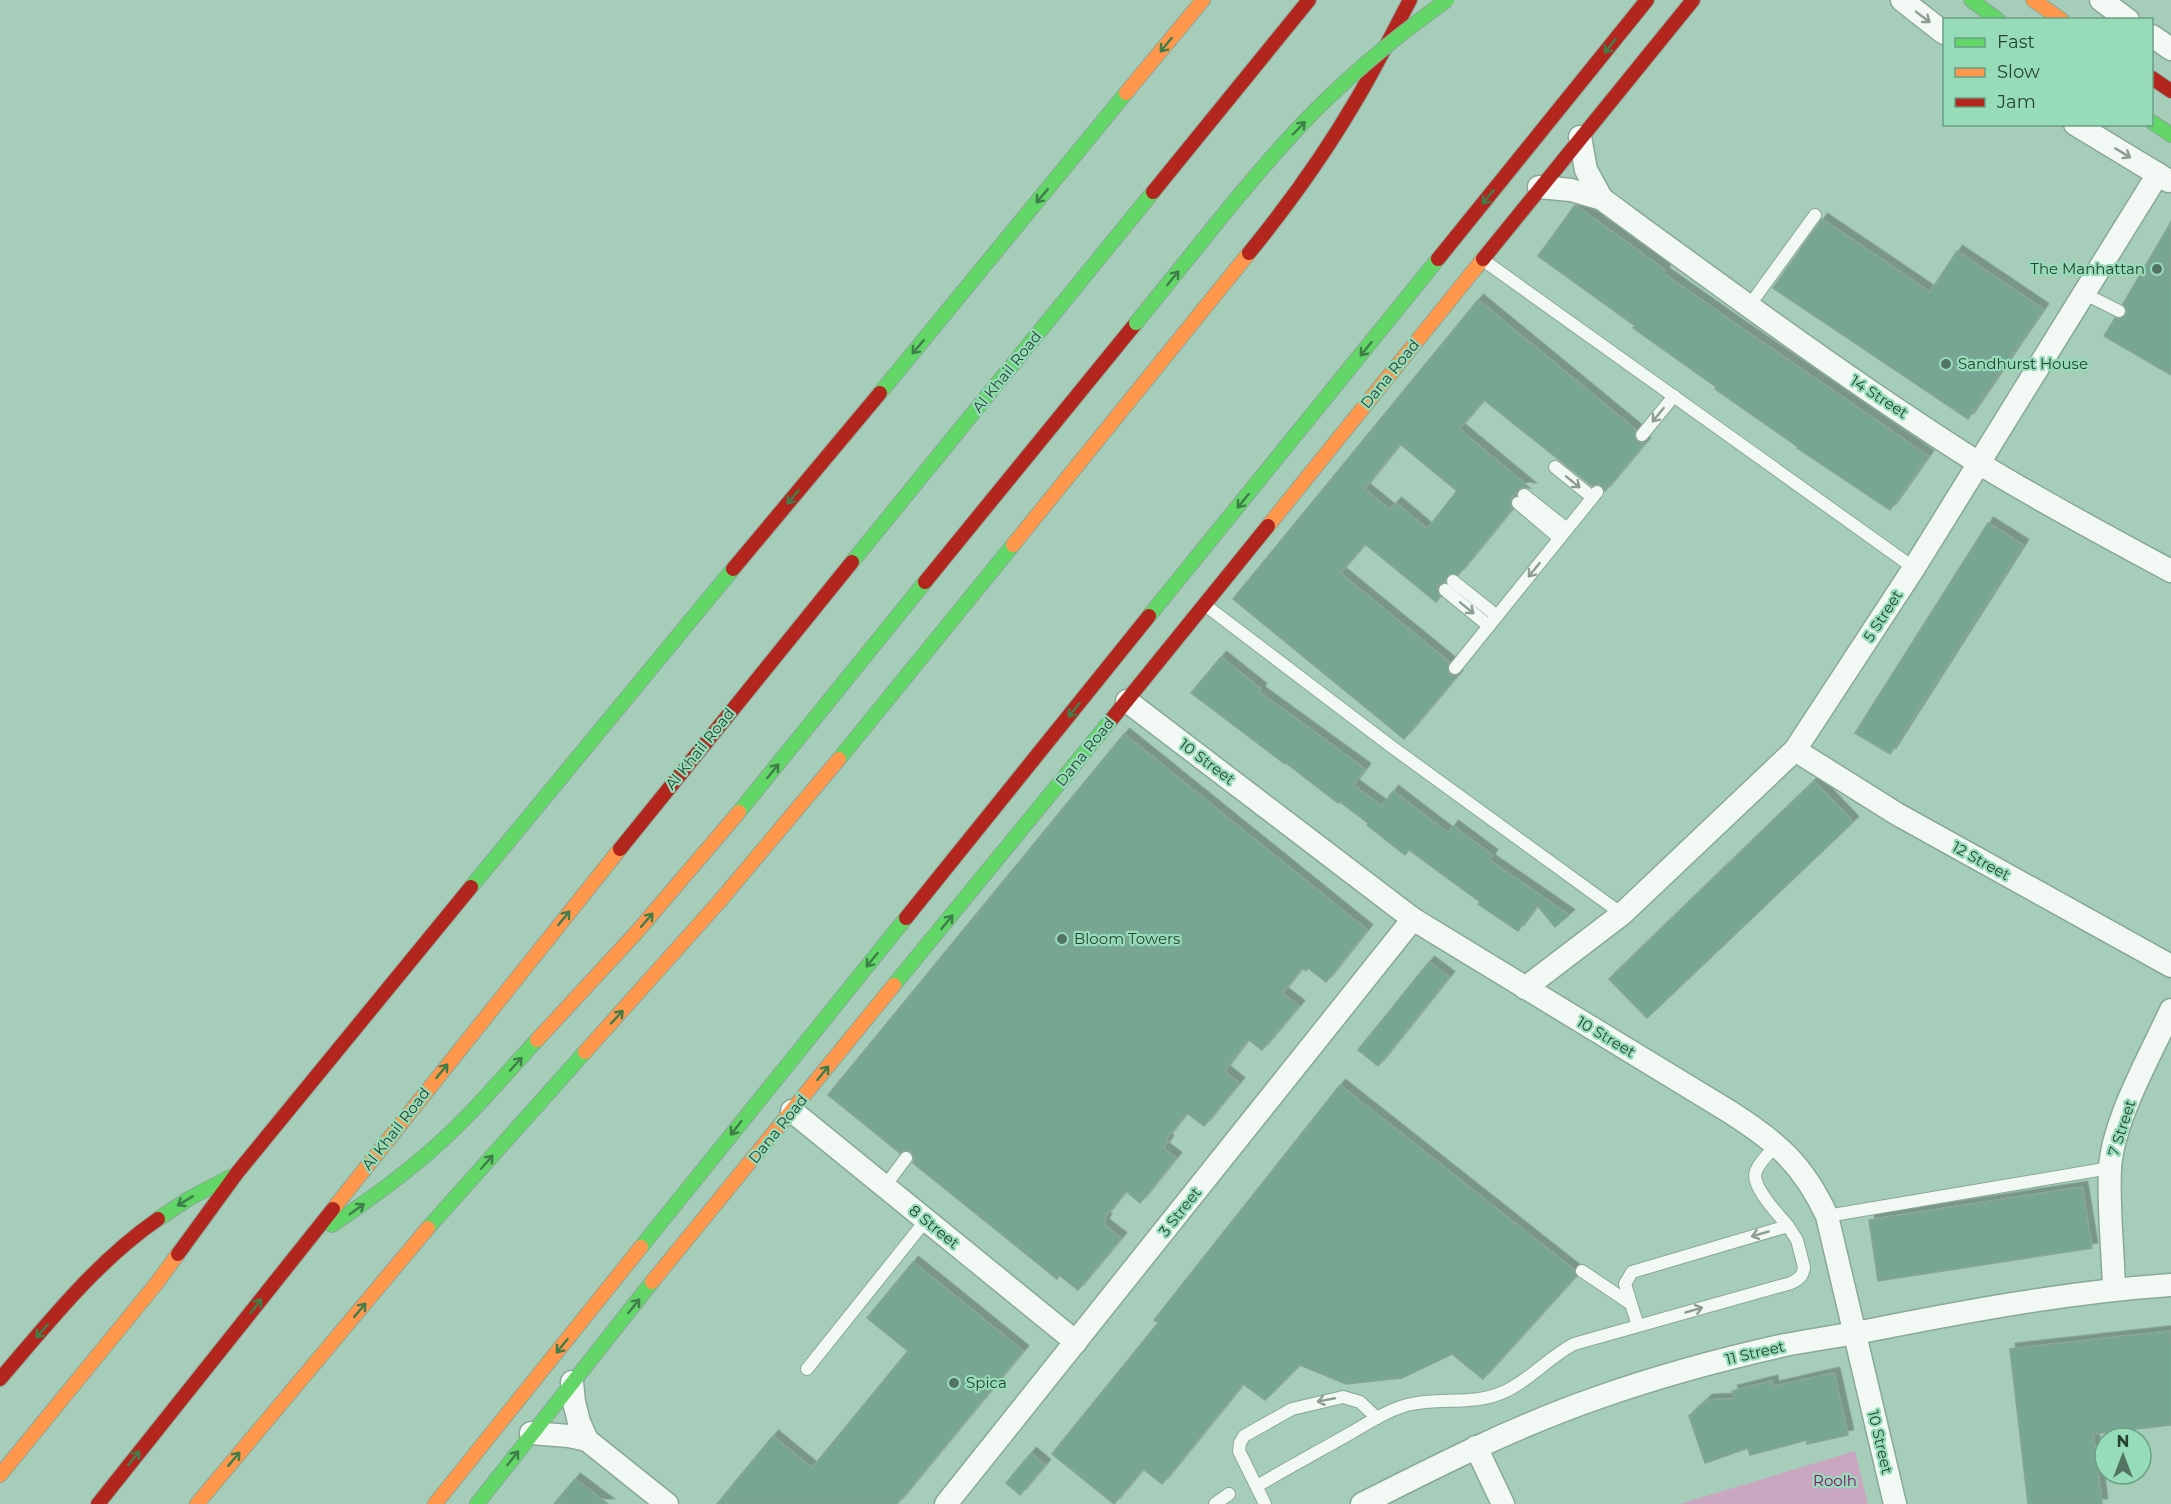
<svg xmlns="http://www.w3.org/2000/svg" width="2171" height="1504" font-family="Montserrat,sans-serif">
  <style>
    .park { fill: #c9a7c0 }
    .building { fill: #77a792; stroke: #86a595; stroke-width: 1.5; fill-rule: evenodd; filter: url(#shadow) }
    .lines { fill: none; stroke-linecap: round; stroke-linejoin: round }
    .lane-casing { stroke: #89a898; stroke-width: 14 }
    .street-casing { stroke: #89a898; stroke-width: 25 }
    .fast-casing { stroke: #89a898; stroke-width: 16 }
    .slow-casing { stroke: #89a898; stroke-width: 16 }
    .jam-casing { stroke: #89a898; stroke-width: 16 }
    .lane { stroke: #f2f8f4; stroke-width: 12 }
    .street { stroke: #f2f8f4; stroke-width: 22 }
    .fast { stroke: #63d668; stroke-width: 14 }
    .slow { stroke: #ff974d; stroke-width: 14 }
    .jam { stroke: #b3261e; stroke-width: 14 }
    .fast-bridge-casing { stroke: #89a898; stroke-width: 16; stroke-linecap: butt }
    .fast-bridge { stroke: #63d668; stroke-width: 14 }
    .oneway { stroke: #8c9e94 }
    .oneway2 { stroke: #3e7e49 }
    .poi-dot { fill: #537363; stroke: #97dcb8; stroke-width: 2 }
    .labels { text-anchor: middle; stroke-width: 4.5; stroke-linejoin: round; paint-order: stroke }
    .poi-label { font-size: 15px; fill: #264334; stroke: #97dcb8; text-anchor: start }
    .street-label { font-size: 15px; fill: #264334; stroke: #97dcb8 }
    .park-label { font-size: 15px; fill: #8b0b6c; stroke: #97dcb8 }
  </style>
  <defs>
    <filter id="shadow"><feDropShadow dx="5.5" dy="-5.5" stdDeviation="0" flood-color="#0004"/></filter>
  </defs>
  <rect width="100%" height="100%" fill="#a6cdb9"/>
  <path class="park" d="M1855,1451L1868,1504H1680Z"/>
  <g class="building">
    <path d="M1575,205L1665,270L1663,273L1740,327L1928,456L1890,510L1797,448L1798,447L1715,389L1716,387L1633,328L1635,326L1538,256Z"/>
    <path d="M1822,219L1930,292L1957,251L2043,309L1968,419L1773,288Z"/>
    <path d="M2171,222V375L2104,336L2115,318L2120,319L2126,315L2127,310L2123,304Z"/>
    <path d="M1478,300L1636,430L1635,438L1640,443H1645L1605,491L1599,484L1592,486L1484,400L1459,429L1530,488L1522,487L1518,489L1510,501L1512,509L1458,575L1449,574L1446,576L1445,582L1439,584L1437,589L1440,597L1436,602L1365,544L1340,573L1449,662L1448,671L1450,675L1457,676L1404,739L1233,599ZM1400,444L1457,491L1427,529L1396,503L1390,510L1364,489Z"/>
    <path d="M1988,523L2023,545L1890,754L1855,733Z"/>
    <path d="M1221,657L1261,689L1259,692L1365,769L1353,785L1382,806L1393,791L1448,833L1453,826L1492,855L1489,860L1569,915L1555,927L1537,905L1518,931L1478,904L1480,902L1409,850L1405,855L1367,825L1368,823L1340,802L1338,803L1286,763L1285,764L1191,693Z"/>
    <path d="M1124,734L1367,930L1326,982L1308,968L1306,971L1302,968L1282,993L1299,1006L1262,1050L1249,1040L1243,1046L1224,1071L1239,1083L1204,1126L1187,1113L1166,1139L1168,1141L1163,1148L1176,1158L1140,1203L1126,1191L1104,1218L1106,1219L1103,1224L1121,1238L1078,1290L1059,1275L1057,1279L913,1163L914,1158L911,1152L906,1150L900,1153L828,1095Z"/>
    <path d="M1814,781L1853,822L1647,1018L1609,979Z"/>
    <path d="M1429,962L1449,977L1378,1066L1358,1050Z"/>
    <path d="M1340,1085L1574,1270L1576,1276L1483,1379L1452,1354L1402,1378L1346,1384L1300,1365L1265,1400L1243,1384L1162,1484L1143,1469L1114,1504L1052,1454L1158,1323L1154,1320Z"/>
    <path d="M2082,1187L2092,1248L1878,1281L1869,1220Z"/>
    <path d="M913,1262L1023,1351L897,1504H717L773,1436L812,1468L908,1351L867,1318Z"/>
    <path d="M2171,1331V1425L2093,1434L2102,1504H2028L2010,1349Z"/>
    <path d="M1834,1373L1848,1435L1807,1444V1440L1750,1455L1748,1448L1705,1463L1689,1416L1707,1400L1735,1399L1732,1391L1772,1381L1773,1387Z"/>
    <path d="M1031,1453L1045,1465L1020,1495L1006,1483Z"/>
    <path d="M575,1479L608,1504H554Z"/>
  </g>
  <g class="lines">
    <g class="lane-casing">
      <g id="lane">
        <path d="M1483,260L1914,568"/>
        <path d="M2083,293L2119,311"/>
        <path d="M1749,306L1815,215"/>
        <path d="M1642,435L1674,396"/>
        <path d="M1555,467L1592,497"/>
        <path d="M1524,495L1567,529"/>
        <path d="M1518,503L1559,538"/>
        <path d="M1453,581L1497,616"/>
        <path d="M1445,590L1489,626"/>
        <path d="M1205,605L1392,747L1622,914"/>
        <path d="M1455,668L1597,492"/>
        <path d="M1777,1145C1770,1152 1760,1161 1756,1171C1750,1186 1778,1214 1788,1226"/>
        <path d="M885,1186L906,1158"/>
        <path d="M1827,1216L2110,1168"/>
        <path d="M1582,1271L1631,1304"/>
        <path d="M807,1369L926,1220"/>
        <path d="M1257,1486C1288,1468 1319,1451 1349,1434C1368,1423 1386,1411 1407,1405C1441,1396 1472,1407 1506,1391C1531,1379 1549,1357 1574,1344L1791,1283C1799,1279 1803,1276 1804,1267L1797,1240L1788,1226L1632,1272L1625,1284L1638,1326"/>
        <path d="M1215,1504L1229,1494"/>
        <path d="M1265,1504L1239,1451L1240,1443L1244,1436L1292,1409L1343,1397L1360,1402L1377,1418"/>
      </g>
    </g>
    <g class="street-casing">
      <g id="street">
        <path d="M1902,0L1944,33"/>
        <path d="M2101,0L2128,20"/>
        <path d="M2152,36L2171,49"/>
        <path d="M2075,124L2169,181"/>
        <path d="M1580,137L1586,170L1602,199"/>
        <path d="M1539,187L1571,190L1602,199C1725,289 1848,380 1977,462C2040,501 2106,536 2171,571"/>
        <path d="M1127,701L1413,919L1730,1112C1777,1142 1803,1164 1827,1216L1895,1504"/>
        <path d="M1795,750L1897,814L2171,966"/>
        <path d="M1525,988L1622,914L1795,750L1914,568L2158,174"/>
        <path d="M792,1111L1076,1342"/>
        <path d="M2114,1289C2113,1249 2108,1208 2110,1169C2112,1122 2151,1054 2171,1010"/>
        <path d="M572,1382L574,1402L579,1422L587,1440L667,1504"/>
        <path d="M531,1433L569,1436L587,1440"/>
        <path d="M1476,1447L1503,1504"/>
        <path d="M946,1504L1413,919"/>
        <path d="M1362,1504C1439,1465 1516,1426 1597,1398C1659,1376 1722,1359 1785,1345C1812,1340 1839,1336 1866,1331C1967,1311 2068,1292 2171,1285"/>
      </g>
    </g>
    <g class="fast-casing">
      <g id="fast">
        <path d="M1971,0L1998,20"/>
        <path d="M2152,122L2171,135"/>
        <path d="M880,393L1126,93"/>
        <path d="M852,562L1153,192"/>
        <path d="M1149,616L1438,259"/>
        <path d="M839,759L1013,545"/>
        <path d="M739,812L925,582"/>
        <path d="M471,887L733,569"/>
        <path d="M894,985L1111,720"/>
        <path d="M158,1219L190,1198L230,1177"/>
        <path d="M332,1225C363,1204 393,1183 421,1159C464,1124 500,1080 537,1040"/>
        <path d="M428,1228L585,1052"/>
        <path d="M641,1247L906,918"/>
        <path d="M477,1504L652,1282"/>
      </g>
    </g>
    <g class="slow-casing">
      <g id="slow">
        <path d="M2033,0L2062,20"/>
        <path d="M1126,93L1203,0"/>
        <path d="M1268,526L1483,259"/>
        <path d="M1013,545L1249,253"/>
        <path d="M537,1040L635,934L739,812"/>
        <path d="M585,1052L719,902L839,759"/>
        <path d="M333,1209L620,849"/>
        <path d="M652,1282L894,985"/>
        <path d="M0,1475L156,1284L178,1254"/>
        <path d="M197,1504L428,1228"/>
        <path d="M435,1504L641,1247"/>
      </g>
    </g>
    <g class="jam-casing">
      <g id="jam">
        <path d="M2152,78L2171,91"/>
        <path d="M1153,192L1309,0"/>
        <path d="M1249,253C1288,205 1324,155 1355,102C1375,69 1392,34 1410,0"/>
        <path d="M1438,259L1647,0"/>
        <path d="M1483,259L1693,0"/>
        <path d="M733,569L880,393"/>
        <path d="M925,582L1136,323"/>
        <path d="M1111,720L1268,526"/>
        <path d="M620,849L852,562"/>
        <path d="M906,918L1149,616"/>
        <path d="M178,1254L237,1173L471,887"/>
        <path d="M0,1379C49,1322 96,1262 158,1219"/>
        <path d="M98,1504L333,1209"/>
      </g>
    </g>
    <use href="#lane" class="lane"/>
    <use href="#street" class="street"/>
    <use href="#fast" class="fast"/>
    <use href="#slow" class="slow"/>
    <use href="#jam" class="jam"/>
    <g class="fast-bridge-casing">
      <path id="fast-bridge" d="M1136,323C1191,256 1243,187 1302,124C1346,78 1395,37 1447,0"/>
    </g>
    <use href="#fast-bridge" class="fast-bridge"/>
  </g>
  <defs><path id="oneway-shaft" d="M-6 0H5M1.5-3L5.5 0L1.5 3" fill="none" stroke-width="1.6" stroke-linecap="round" stroke-linejoin="round" transform="scale(1.5)"/></defs>
  <g class="oneway">
    <use href="#oneway-shaft" transform="translate(1923 17) rotate(37)"/>
    <use href="#oneway-shaft" transform="translate(2123 153) rotate(31)"/>
    <use href="#oneway-shaft" transform="translate(1658 415) rotate(129)"/>
    <use href="#oneway-shaft" transform="translate(1573 482) rotate(39)"/>
    <use href="#oneway-shaft" transform="translate(1534 570) rotate(129)"/>
    <use href="#oneway-shaft" transform="translate(1467 608) rotate(39)"/>
    <use href="#oneway-shaft" transform="translate(1760 1234) rotate(164)"/>
    <use href="#oneway-shaft" transform="translate(1694 1310) rotate(-16)"/>
    <use href="#oneway-shaft" transform="translate(1326 1400) rotate(169)"/>
  </g>
  <g class="oneway2">
    <use href="#oneway-shaft" transform="translate(1166 45) rotate(129)"/>
    <use href="#oneway-shaft" transform="translate(1610 46) rotate(129)"/>
    <use href="#oneway-shaft" transform="translate(1299 128) rotate(-46)"/>
    <use href="#oneway-shaft" transform="translate(1042 196) rotate(130)"/>
    <use href="#oneway-shaft" transform="translate(1488 197) rotate(129)"/>
    <use href="#oneway-shaft" transform="translate(1173 278) rotate(-51)"/>
    <use href="#oneway-shaft" transform="translate(918 347) rotate(130)"/>
    <use href="#oneway-shaft" transform="translate(1366 349) rotate(129)"/>
    <use href="#oneway-shaft" transform="translate(793 497) rotate(130)"/>
    <use href="#oneway-shaft" transform="translate(1243 501) rotate(129)"/>
    <use href="#oneway-shaft" transform="translate(1074 710) rotate(129)"/>
    <use href="#oneway-shaft" transform="translate(773 771) rotate(-51)"/>
    <use href="#oneway-shaft" transform="translate(564 918) rotate(-51)"/>
    <use href="#oneway-shaft" transform="translate(647 920) rotate(-49)"/>
    <use href="#oneway-shaft" transform="translate(947 922) rotate(-51)"/>
    <use href="#oneway-shaft" transform="translate(872 960) rotate(129)"/>
    <use href="#oneway-shaft" transform="translate(617 1017) rotate(-47)"/>
    <use href="#oneway-shaft" transform="translate(516 1064) rotate(-48)"/>
    <use href="#oneway-shaft" transform="translate(442 1071) rotate(-51)"/>
    <use href="#oneway-shaft" transform="translate(823 1073) rotate(-51)"/>
    <use href="#oneway-shaft" transform="translate(736 1128) rotate(128)"/>
    <use href="#oneway-shaft" transform="translate(487 1162) rotate(-49)"/>
    <use href="#oneway-shaft" transform="translate(185 1201) rotate(149)"/>
    <use href="#oneway-shaft" transform="translate(357 1209) rotate(-36)"/>
    <use href="#oneway-shaft" transform="translate(256 1306) rotate(-52)"/>
    <use href="#oneway-shaft" transform="translate(634 1306) rotate(-51)"/>
    <use href="#oneway-shaft" transform="translate(360 1310) rotate(-50)"/>
    <use href="#oneway-shaft" transform="translate(42 1331) rotate(131)"/>
    <use href="#oneway-shaft" transform="translate(562 1346) rotate(129)"/>
    <use href="#oneway-shaft" transform="translate(134 1458) rotate(-51)"/>
    <use href="#oneway-shaft" transform="translate(513 1458) rotate(-52)"/>
    <use href="#oneway-shaft" transform="translate(234 1459) rotate(-50)"/>
  </g>
  <g class="poi-dot">
    <circle cx="2157" cy="269" r="6"/>
    <circle cx="1946" cy="364" r="6"/>
    <circle cx="1062" cy="939" r="6"/>
    <circle cx="954" cy="1383" r="6"/>
  </g>
  <g class="labels">
    <g class="poi-label">
      <text x="2145" y="274" text-anchor="end">The Manhattan</text>
      <text x="1958" y="369">Sandhurst House</text>
      <text x="1074" y="944">Bloom Towers</text>
      <text x="966" y="1388">Spica</text>
    </g>
    <g class="street-label">
      <text transform="translate(1007 372) rotate(-51)" y="5">Al Khail Road</text>
      <text transform="translate(1390 374) rotate(-51)" y="5">Dana Road</text>
      <text transform="translate(1879 397) rotate(33)" y="5">14 Street</text>
      <text transform="translate(1883 616) rotate(-57)" y="5">5 Street</text>
      <text transform="translate(700 749) rotate(-51)" y="5">Al Khail Road</text>
      <text transform="translate(1085 752) rotate(-51)" y="5">Dana Road</text>
      <text transform="translate(1207 762) rotate(37)" y="5">10 Street</text>
      <text transform="translate(1981 861) rotate(29)" y="5">12 Street</text>
      <text transform="translate(1606 1037) rotate(31)" y="5">10 Street</text>
      <text transform="translate(2122 1128) rotate(-72)" y="5">7 Street</text>
      <text transform="translate(396 1129) rotate(-52)" y="5">Al Khail Road</text>
      <text transform="translate(778 1129) rotate(-51)" y="5">Dana Road</text>
      <text transform="translate(1180 1212) rotate(-52)" y="5">3 Street</text>
      <text transform="translate(934 1227) rotate(39)" y="5">8 Street</text>
      <text transform="translate(1755 1353) rotate(-13)" y="5">11 Street</text>
      <text transform="translate(1880 1442) rotate(77)" y="5">10 Street</text>
    </g>
    <g class="park-label">
      <text x="1835" y="1486">Roolh</text>
    </g>
  </g>
  <rect x="1943" y="18" width="210" height="108" fill="#97dcb8" stroke="#6a9f83" stroke-width="1.5"/>
  <rect x="1955" y="38" width="30" height="9" fill="#63d668" stroke="#6a9f83" stroke-width="1.5"/>
  <text x="1997" y="48" font-size="18" fill="#264334">Fast</text>
  <rect x="1955" y="68" width="30" height="9" fill="#ff974d" stroke="#6a9f83" stroke-width="1.5"/>
  <text x="1997" y="78" font-size="18" fill="#264334">Slow</text>
  <rect x="1955" y="98" width="30" height="9" fill="#b3261e" stroke="#6a9f83" stroke-width="1.5"/>
  <text x="1997" y="108" font-size="18" fill="#264334">Jam</text>
  <g transform="translate(2123 1456)"><circle r="28" fill="#97dcb8" stroke="#6a9f83" stroke-width="1.5"/>
  <path d="M0-4.5L10 22L0 15L-10 22Z" fill="#537363"/>
  <text y="-9" font-size="16" font-weight="bold" text-anchor="middle" fill="#264334">N</text>
  </g>
</svg>
